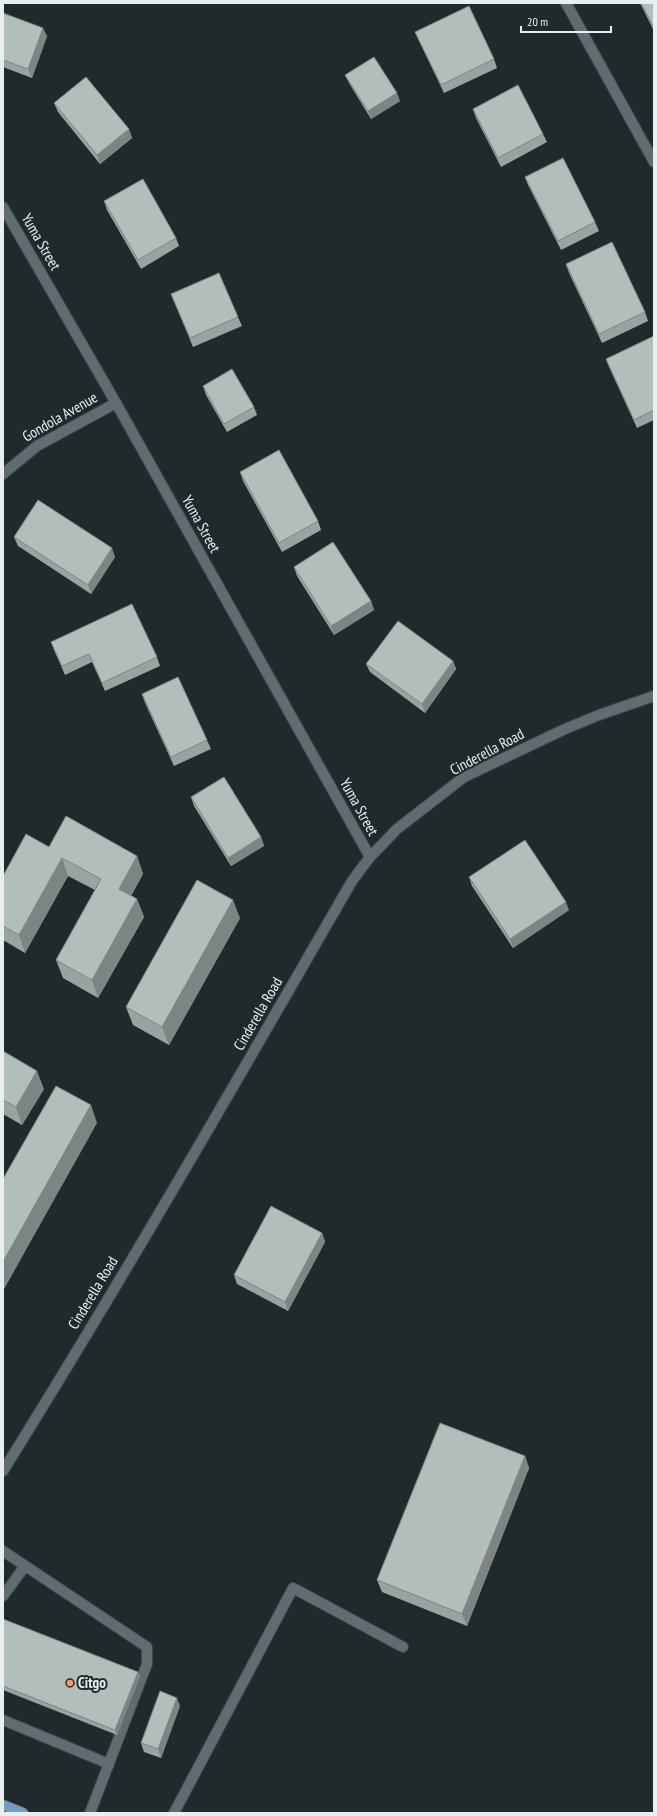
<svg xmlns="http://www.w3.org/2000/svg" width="657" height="1816" font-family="'PT Sans Narrow',sans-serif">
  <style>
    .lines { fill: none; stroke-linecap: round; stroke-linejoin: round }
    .minor-casing { stroke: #3f484a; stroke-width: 12 }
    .major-casing { stroke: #3f484a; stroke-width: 12 }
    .minor { stroke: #606c6f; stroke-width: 10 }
    .major { stroke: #749dc0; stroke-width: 10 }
    .wall { fill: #98a3a2 }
    .shaded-wall { fill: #7c8584 }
    .building { fill: #b1bebc; stroke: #7c8584 }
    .poi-dot { fill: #ff9b59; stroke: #202a2d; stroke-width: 1.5 }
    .labels { text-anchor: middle; stroke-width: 4; stroke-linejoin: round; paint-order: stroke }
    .street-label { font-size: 15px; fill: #e8eff1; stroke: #202a2d }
    .poi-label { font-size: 15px; font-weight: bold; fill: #e8eff1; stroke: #202a2d; text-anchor: start }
  </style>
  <rect width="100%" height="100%" fill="#202a2d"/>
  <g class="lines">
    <g class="minor-casing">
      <g id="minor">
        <path d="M566,3L654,162"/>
        <path d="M3,207L116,403L370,857"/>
        <path d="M3,474L37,446L116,403"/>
        <path d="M3,1471C124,1277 238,1079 352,881L370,857L397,829L464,777L565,729L599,715L654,696"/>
        <path d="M3,1551L147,1647V1664L90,1813"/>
        <path d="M3,1596L25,1566"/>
        <path d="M3,1720L109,1764"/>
        <path d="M174,1813L293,1588L403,1647"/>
      </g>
    </g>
    <g class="major-casing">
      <path id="major" d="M3,1805L23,1813"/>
    </g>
    <use href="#minor" class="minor"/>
    <use href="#major" class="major"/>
  </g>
  <g class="wall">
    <path d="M640,3H654V31Z"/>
    <path d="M3,13L47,36L32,78L3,67Z"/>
    <path d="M415,32L494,59L497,68L444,93L419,41Z"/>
    <path d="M345,75L400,101L371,119L349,83Z"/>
    <path d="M54,103L129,129L132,138L100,164L58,112Z"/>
    <path d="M473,109L543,134L547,142L501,167L476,118Z"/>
    <path d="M525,177L595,222L599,231L561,250L528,185Z"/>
    <path d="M104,201L176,238L179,246L141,269L107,210Z"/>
    <path d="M566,264L645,312L648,321L602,343L569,273Z"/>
    <path d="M171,294L238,317L242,326L193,347Z"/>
    <path d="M654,336V420L637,428L609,367L606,359Z"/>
    <path d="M203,386L254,407L257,415L227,432L206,395Z"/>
    <path d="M240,472L318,521L321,530L282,552L243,481Z"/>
    <path d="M14,537L115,557L91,594L18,546Z"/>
    <path d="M294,567L371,601L374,610L334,635L297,576Z"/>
    <path d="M51,642L157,657L160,666L105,691L92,662L65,675L54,650Z"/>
    <path d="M453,661L456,669L425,713L370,672L366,664Z"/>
    <path d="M142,694L207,740L211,749L174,766L145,703Z"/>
    <path d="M191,797L261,837L264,846L231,866L194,806Z"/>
    <path d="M49,847L137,856L143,874L131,896L137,899L144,917L98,998L63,978L56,960L95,890L68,876L25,953L3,940V876Z"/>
    <path d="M469,877L569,910L513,948L472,886Z"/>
    <path d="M240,918L169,1045L133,1025L126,1007Z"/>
    <path d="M3,1051L44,1089L22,1125L3,1114Z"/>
    <path d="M322,1233L325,1242L288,1311L237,1284L234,1275Z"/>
    <path d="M525,1456L529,1468L467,1626L382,1592L377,1580Z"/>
    <path d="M3,1619L140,1676L117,1735L3,1690Z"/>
    <path d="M180,1706L161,1758L144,1752L141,1743Z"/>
  </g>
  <g class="shaded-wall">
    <path d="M43,28L47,36L32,78L28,69Z"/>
    <path d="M397,93L400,101L371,119L368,111Z"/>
    <path d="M129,129L132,138L100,164L97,155Z"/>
    <path d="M112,548L115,557L91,594L88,585Z"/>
    <path d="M371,601L374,610L334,635L331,626Z"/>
    <path d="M453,661L456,669L425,713L422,704Z"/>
    <path d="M261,837L264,846L231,866L228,858Z"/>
    <path d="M137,856L143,874L125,907L119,889Z"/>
    <path d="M62,858L68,876L25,953L19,935Z"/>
    <path d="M137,899L144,917L98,998L92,980Z"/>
    <path d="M233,900L240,918L169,1045L162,1027Z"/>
    <path d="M566,902L569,910L513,948L510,939Z"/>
    <path d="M37,1071L44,1089L22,1125L16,1107Z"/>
    <path d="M91,1105L97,1123L3,1291V1262Z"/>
    <path d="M322,1233L325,1242L288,1311L285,1302Z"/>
    <path d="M525,1456L529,1468L467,1626L462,1614Z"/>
    <path d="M138,1672L140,1676L117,1735L115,1730Z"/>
    <path d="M177,1698L180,1706L161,1758L158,1749Z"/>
  </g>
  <g class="building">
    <path d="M641,3H654V26H653Z"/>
    <path d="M469,6L494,59L441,85L415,32Z"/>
    <path d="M3,13L43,28L28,69L3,60Z"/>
    <path d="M374,57L397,93L368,111L345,75Z"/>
    <path d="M86,77L129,129L97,155L54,103Z"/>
    <path d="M518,85L543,134L498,158L473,109Z"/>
    <path d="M563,158L595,222L558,241L525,177Z"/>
    <path d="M143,179L176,238L138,260L104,201Z"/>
    <path d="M612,242L645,312L599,334L566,264Z"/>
    <path d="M219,273L238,317L190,338L171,294Z"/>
    <path d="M654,336V410L634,420L606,359Z"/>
    <path d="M232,369L254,407L224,424L203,386Z"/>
    <path d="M279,450L318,521L279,543L240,472Z"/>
    <path d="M38,500L112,548L88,585L14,537Z"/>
    <path d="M333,542L371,601L331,626L294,567Z"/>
    <path d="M132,604L157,657L102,683L89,654L62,666L51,642Z"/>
    <path d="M398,621L453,661L422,704L366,664Z"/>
    <path d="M178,677L207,740L171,757L142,694Z"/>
    <path d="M224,777L261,837L228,858L191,797Z"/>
    <path d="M66,816L137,856L119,889L137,899L92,980L56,960L101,879L62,858L19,935L3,926V876L26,834L49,847Z"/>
    <path d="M525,840L566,902L510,939L469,877Z"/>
    <path d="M197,880L233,900L162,1027L126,1007Z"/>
    <path d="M3,1051L37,1071L16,1107L3,1100Z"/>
    <path d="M56,1086L91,1105L3,1262V1179Z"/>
    <path d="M271,1206L322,1233L285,1302L234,1275Z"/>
    <path d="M440,1423L525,1456L462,1614L377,1580Z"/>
    <path d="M3,1619L138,1672L115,1730L3,1686Z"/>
    <path d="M160,1691L177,1698L158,1749L141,1743Z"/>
  </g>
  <circle class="poi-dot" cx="70" cy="1683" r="4"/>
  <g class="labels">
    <g class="street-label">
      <text transform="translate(41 242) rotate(60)" y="5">Yuma Street</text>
      <text transform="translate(60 417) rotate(-30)" y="5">Gondola Avenue</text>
      <text transform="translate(201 524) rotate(61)" y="5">Yuma Street</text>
      <text transform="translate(487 752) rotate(-28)" y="5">Cinderella Road</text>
      <text transform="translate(359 807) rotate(61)" y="5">Yuma Street</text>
      <text transform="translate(258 1014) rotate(-60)" y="5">Cinderella Road</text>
      <text transform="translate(93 1293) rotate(-59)" y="5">Cinderella Road</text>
    </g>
    <g class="poi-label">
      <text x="78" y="1688">Citgo</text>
    </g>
  </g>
  <rect width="657" height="1816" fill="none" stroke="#e8eff1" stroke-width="8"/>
  <path d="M521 26v6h90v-6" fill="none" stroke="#e8eff1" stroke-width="2"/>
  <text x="527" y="26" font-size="12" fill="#e8eff1" stroke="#202a2d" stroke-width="3" paint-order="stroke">20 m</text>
</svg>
